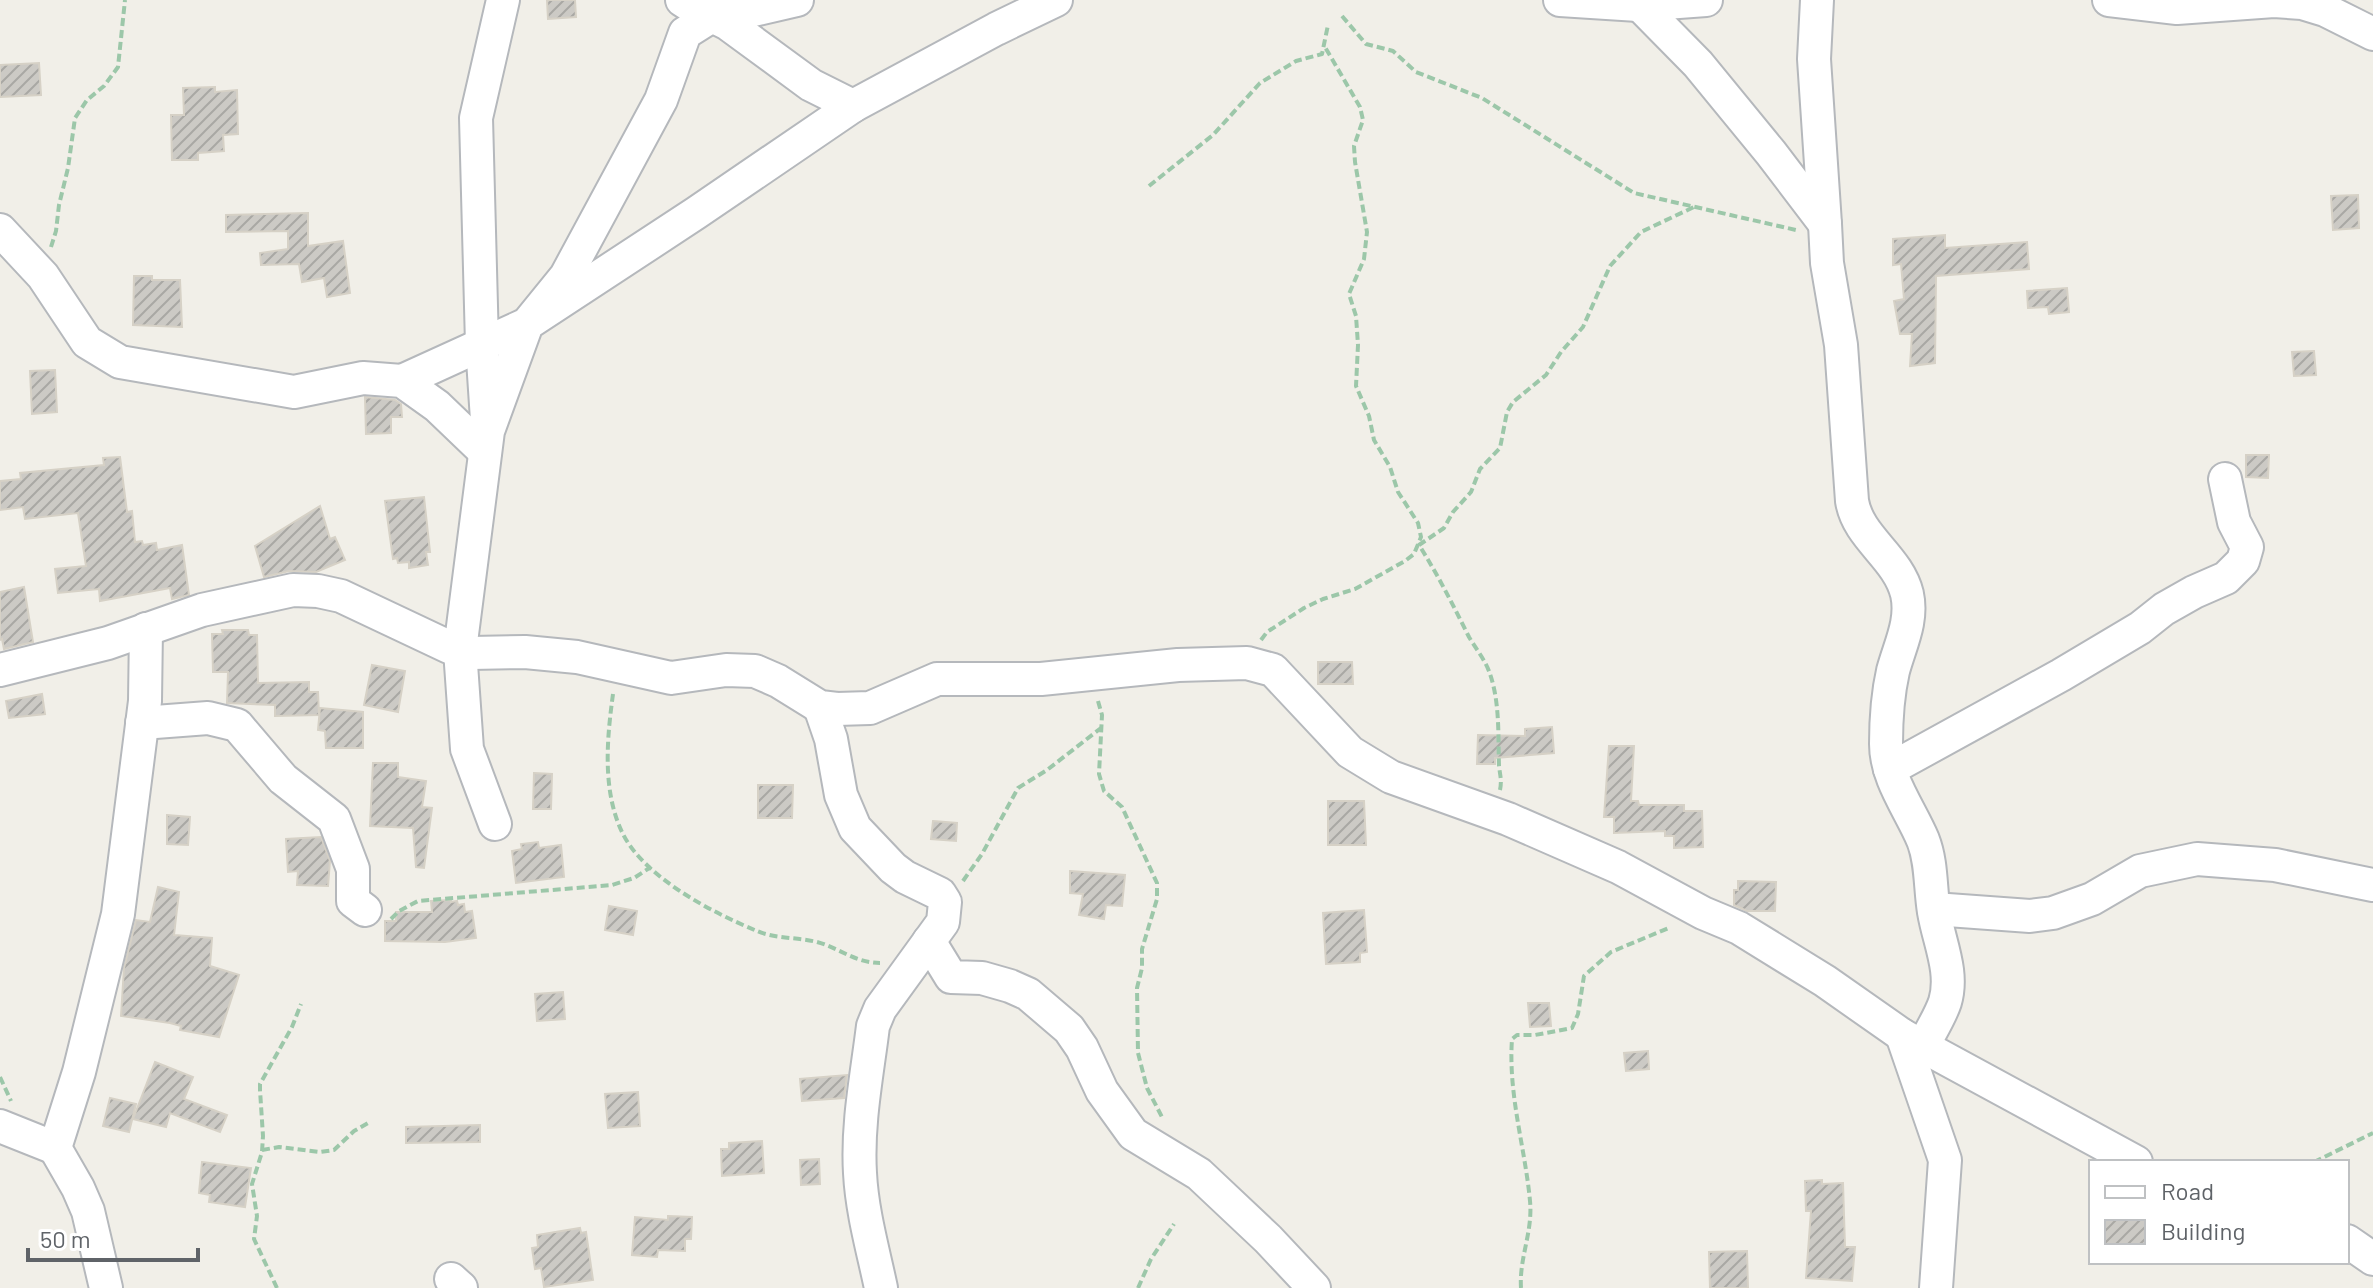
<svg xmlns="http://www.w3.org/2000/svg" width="2373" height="1288" font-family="Barlow,sans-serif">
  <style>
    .building { fill: url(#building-hatch); stroke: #d6d1c6; stroke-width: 2 }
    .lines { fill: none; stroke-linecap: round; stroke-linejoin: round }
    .minor-casing { stroke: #b5b8bc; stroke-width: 36 }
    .path { stroke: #9cc7a9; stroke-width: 4; stroke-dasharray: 8 4; stroke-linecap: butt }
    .minor { stroke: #fff; stroke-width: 32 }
  </style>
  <defs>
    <pattern id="building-hatch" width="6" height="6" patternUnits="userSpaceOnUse" patternTransform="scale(2)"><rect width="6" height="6" fill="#cccac5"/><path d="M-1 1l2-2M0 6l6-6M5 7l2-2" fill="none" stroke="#a9a8a4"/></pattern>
  </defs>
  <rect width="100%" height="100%" fill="#f1efe8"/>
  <g class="building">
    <path d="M547,0H575L576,17L548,19Z"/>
    <path d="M39,63L41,95L0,97V65Z"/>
    <path d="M215,87V92L237,90L238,134L223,135L224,151L198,153V160H172L171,115H184L183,88Z"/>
    <path d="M2358,195L2359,228L2333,230L2331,196Z"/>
    <path d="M308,213V246L343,241L350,293L327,297L324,278L302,282L299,264L261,265L260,253L288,249V231L226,232V215Z"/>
    <path d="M1945,235V248L2027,242L2029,269L1936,276L1935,363L1910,366L1912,334H1900L1894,301L1904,299L1901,264L1893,265V239Z"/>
    <path d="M134,276H152V280H180L182,327L133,325Z"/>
    <path d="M2067,288L2069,312L2049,314L2048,307L2028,308L2027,291Z"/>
    <path d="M2314,351L2316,375L2294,376L2292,352Z"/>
    <path d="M55,370L57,412L32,414L30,371Z"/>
    <path d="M365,397L395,400L401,404L402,417H391V433L366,434Z"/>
    <path d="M2246,455H2269L2268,478L2246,477Z"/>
    <path d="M120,457L127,512L132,511L135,542L142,541L143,545L156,543L157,550L182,545L189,595L172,599L170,588L100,601L99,589L58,593L55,569L86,566L78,513L25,519L23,507L0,510V481L21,479L20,473L104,465L103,458Z"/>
    <path d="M424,497L430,552H426L428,565L409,568V562L398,563L397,558L393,559L385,501Z"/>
    <path d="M320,506L330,539L335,537L345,560L316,572L289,571L264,577L255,546Z"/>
    <path d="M24,587L33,642L4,649L2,639L0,640V592Z"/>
    <path d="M222,630H248L249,635H257L258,683L309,682V692H318L319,715L275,716V705L227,703L228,672H213L212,634H223Z"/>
    <path d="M1318,662H1352L1353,684H1318Z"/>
    <path d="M372,665L405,671L398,712L364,705Z"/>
    <path d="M42,694L45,714L9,718L6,701Z"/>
    <path d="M320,708L363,712V748H326L325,731L318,730Z"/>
    <path d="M1552,727L1554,753L1495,758V764H1477L1478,735L1525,736V729Z"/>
    <path d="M1609,746H1634L1631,801H1638L1639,805H1684V811H1702L1703,847L1674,848V836H1665V831L1614,833V817H1604Z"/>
    <path d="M373,763H398V777L426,781L422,807L432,808L424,868L416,867L413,828L370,826Z"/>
    <path d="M534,773L552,774L551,809H533Z"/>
    <path d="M758,785H793L792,818H758Z"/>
    <path d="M1328,801H1364L1366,845H1328Z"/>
    <path d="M167,815L190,817L188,845L167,844Z"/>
    <path d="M933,821L957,823L956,841L931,839Z"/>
    <path d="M321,837L330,861L328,886L297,885L298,871L288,872L286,839Z"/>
    <path d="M538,842L539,848L561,845L564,877L516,883L512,851L522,849L521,844Z"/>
    <path d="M1070,871L1125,875L1122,906L1106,905L1104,919L1079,915L1083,894L1070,893Z"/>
    <path d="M1738,881L1776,882L1775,911H1747L1734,905V890H1738Z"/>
    <path d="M158,887L179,892L174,935L212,938L210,966L239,975L219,1037L180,1030L181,1026L170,1023L121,1016L124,968L136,920L150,922Z"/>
    <path d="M451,900V902L457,901L458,905L464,904L465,912L472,911L476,938L445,942L385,941V921H396V912H432L431,901Z"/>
    <path d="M609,906L637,911L633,935L605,930Z"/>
    <path d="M1364,910L1367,952L1360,953V962L1326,964L1323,913Z"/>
    <path d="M563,992L565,1019L537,1021L535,994Z"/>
    <path d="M1528,1003H1549L1551,1026L1530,1027Z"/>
    <path d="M1648,1051L1649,1069L1626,1071L1624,1053Z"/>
    <path d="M155,1062L193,1077L184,1099L227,1115L220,1132L170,1113L166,1127L133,1119Z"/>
    <path d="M847,1075L844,1098L802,1101L800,1079Z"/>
    <path d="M638,1092L640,1126L608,1128L605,1094Z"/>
    <path d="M110,1098L136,1104L129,1132L103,1126Z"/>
    <path d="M480,1125V1142L406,1143V1127Z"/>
    <path d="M762,1141L764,1173L722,1176L721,1149H729V1143Z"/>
    <path d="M819,1159L820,1184L801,1185L800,1160Z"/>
    <path d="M202,1162L251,1168L245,1207L209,1202L210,1195L199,1193Z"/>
    <path d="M1822,1180V1184L1843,1183L1845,1247H1855L1852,1281L1806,1278L1811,1211H1806L1805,1181Z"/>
    <path d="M668,1216L692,1217L691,1239H685V1251L658,1250L657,1257L632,1255L635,1217L668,1220Z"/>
    <path d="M580,1228L581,1233L586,1232L593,1280L544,1287L541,1268L535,1269L532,1248L538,1247L537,1235Z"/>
    <path d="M1747,1251L1748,1288H1710L1709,1252Z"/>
  </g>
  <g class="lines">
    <g class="minor-casing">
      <g id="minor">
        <path d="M682,0L707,16L732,15L797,0"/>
        <path d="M1560,0L1638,5L1706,0"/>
        <path d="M1635,0L1698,64L1771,153L1825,224"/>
        <path d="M1817,0L1814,59L1825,224L1827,263L1841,345L1852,501C1858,538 1898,557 1907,594C1913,621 1900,645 1893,671C1888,693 1886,721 1886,744C1886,779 1910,809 1923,840C1932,863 1930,888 1934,912C1939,942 1954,972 1945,1002C1940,1017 1930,1032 1923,1046"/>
        <path d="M2109,0L2177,8L2274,1L2302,3L2325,10L2373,34"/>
        <path d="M0,230L43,276L87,342L120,362L294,392L363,378L402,381L437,406L485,452"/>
        <path d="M402,381L527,324L566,276L661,100L685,33L712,16L728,24L811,85L853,106"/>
        <path d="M487,420L482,344L476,118L503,0"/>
        <path d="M0,670L108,643L202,610L293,590L318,591L341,596L449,647L471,653L525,652L577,657L671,678L726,670L755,671L778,681L820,707L837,709L870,708L937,679H1041L1178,665L1247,663L1273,670L1350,752L1391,777L1508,819L1618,867L1703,913L1739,928L1825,981L1902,1035L2136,1162"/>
        <path d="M820,707L831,739L841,795L855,828L893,868L905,877L940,894L945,902L943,922L880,1009L873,1026C867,1075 857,1124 860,1173C862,1212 873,1250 881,1288"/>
        <path d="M142,723L208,718L237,725L283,779L334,819L353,869V901L365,910"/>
        <path d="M1890,769L2061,675L2140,628L2164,609L2194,592L2226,578L2243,561L2247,547L2234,522L2225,479"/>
        <path d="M495,824L467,749L460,650L488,431L527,324L696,213L853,106L996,29L1056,0"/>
        <path d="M1934,909L2030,916L2053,913L2092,899L2140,871L2197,859L2275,865L2373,885"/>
        <path d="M929,941L951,977L982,978L1010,986L1028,994L1069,1029L1082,1048L1102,1091L1133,1134L1199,1174L1268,1239L1314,1288"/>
        <path d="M1902,1035L1945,1160L1936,1288"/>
        <path d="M0,1126L55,1148"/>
        <path d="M2347,1241L2373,1259"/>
        <path d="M451,1279L461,1288"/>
        <path d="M106,1288L88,1211L78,1188L55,1148L79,1072L118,914L145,701L146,629"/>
      </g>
    </g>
    <g class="path">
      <path d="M1342,16L1366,44L1393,51L1416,72L1482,98L1634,193L1796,230"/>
      <path d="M1149,186L1213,135L1260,83L1296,61L1322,54L1328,25"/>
      <path d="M51,247L56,231L59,205L68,168L75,118L87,100L104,86L118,67L125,0"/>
      <path d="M1261,640L1267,632L1304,608L1323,599L1355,589L1405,561L1414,554L1421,537L1418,523L1398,492L1390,467L1374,440L1369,416L1356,386L1358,345L1356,316L1349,294L1364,259L1367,232L1355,162L1354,146L1363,120L1360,107L1325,47"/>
      <path d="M613,694C607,738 602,790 622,832C643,877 713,913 757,931C776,939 797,937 817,942C839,948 856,963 880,963"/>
      <path d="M1098,701L1102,715L1099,774L1104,791L1122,807L1157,883V899L1142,949V968L1137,988L1138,1053L1147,1088L1163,1119"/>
      <path d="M1500,790C1502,780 1500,775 1499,766C1498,736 1500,703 1490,674C1486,661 1476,649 1469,637C1453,605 1438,575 1419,545L1444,528L1453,512L1471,492L1480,469L1500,448L1507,412L1513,402L1546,375L1561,352L1583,327L1610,266L1641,232L1694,207"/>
      <path d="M963,881L982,854L1018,788L1047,770L1101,728"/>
      <path d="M391,919L399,911L418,901L612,885L634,878L651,867"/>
      <path d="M0,1077L11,1101"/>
      <path d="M262,1150L279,1147L320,1152L334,1150L354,1131L368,1123"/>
      <path d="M2314,1162L2373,1133"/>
      <path d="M277,1288L254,1239L257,1216L252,1184L262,1152L263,1136L260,1090V1084L292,1027L301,1004"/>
      <path d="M1138,1288L1151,1259L1174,1224"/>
      <path d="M1521,1288C1519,1258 1533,1232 1530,1201C1525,1147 1508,1095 1512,1039L1517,1035H1535L1572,1028L1578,1014L1584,976L1611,952L1671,927"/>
    </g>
    <use href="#minor" class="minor"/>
  </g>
  <rect x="2089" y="1160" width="260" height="104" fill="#ffffff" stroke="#bfc1c3" stroke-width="2"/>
  <rect x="2105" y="1186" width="40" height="12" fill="#ffffff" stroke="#bfc1c3" stroke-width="2"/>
  <text x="2161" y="1200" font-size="24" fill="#5f6368">Road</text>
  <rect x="2105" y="1220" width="40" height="24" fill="url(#building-hatch)" stroke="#bfc1c3" stroke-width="2"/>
  <text x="2161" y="1240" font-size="24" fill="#5f6368">Building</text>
  <path d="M28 1248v12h170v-12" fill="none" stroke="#5f6368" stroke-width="4"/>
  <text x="40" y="1248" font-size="24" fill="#5f6368" stroke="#ffffff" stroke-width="6" paint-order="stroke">50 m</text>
</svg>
